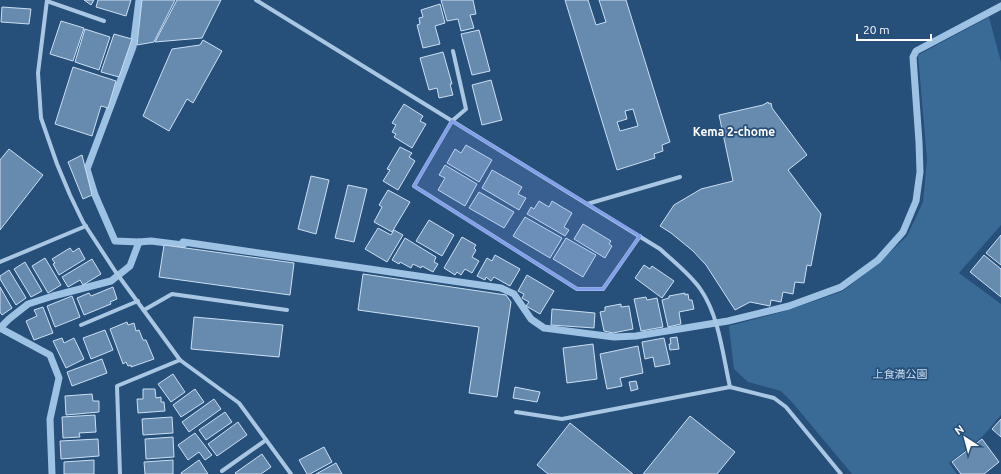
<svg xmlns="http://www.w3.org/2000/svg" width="1001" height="474" font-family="Ubuntu,'Noto Sans JP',sans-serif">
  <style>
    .green { fill: #3a6a96 }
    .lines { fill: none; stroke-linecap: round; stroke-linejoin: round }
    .stream { stroke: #9dc2e3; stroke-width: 7 }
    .building { fill: #678bae; stroke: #cbdff3; fill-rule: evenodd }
    .minor { stroke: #a9c7e3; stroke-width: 4 }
    .marked { fill: #839eea; fill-opacity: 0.2; stroke: #839eea; stroke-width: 3; stroke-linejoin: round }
    .labels { text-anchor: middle; stroke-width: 3.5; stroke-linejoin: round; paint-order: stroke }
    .park-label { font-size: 11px; fill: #cbdff3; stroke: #264f79 }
    .neighbourhood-label { font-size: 12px; font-weight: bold; fill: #fff; stroke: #264f79 }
  </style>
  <rect width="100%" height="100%" fill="#264f79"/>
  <path class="green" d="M989,17L1001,62V225L959,273L1001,304V415L983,436L949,463L957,474H852L792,402L781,391L748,382L734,369L729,326L789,310L843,291L880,262L907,236L923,202L927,159L918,55Z"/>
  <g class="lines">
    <g class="stream">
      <path d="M139,0L133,47L87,169L95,195L115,241L139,242L151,241L183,245V242L501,288L514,294L531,319L544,328L614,337L636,336L728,321L789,306L841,287L878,260L903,232L916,201L920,172L919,142L913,57L916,51L1001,6"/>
      <path d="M0,328L50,355L59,378L50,419L52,474"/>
      <path d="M0,328L9,319L28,304L53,296L111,281L130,266L139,242"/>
    </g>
  </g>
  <g class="building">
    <path d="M84,0H94L91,5Z"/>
    <path d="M98,0H131L126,16L96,7Z"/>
    <path d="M142,0H175L154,42L137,45Z"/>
    <path d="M177,0H221L202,38L155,42Z"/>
    <path d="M441,0H473L476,14L470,15L474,28L461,31L458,19L447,21Z"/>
    <path d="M565,0H588L596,25L606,22L599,0H626L670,142L662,145L663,151L654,154L655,158L617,170ZM633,109L638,126L620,131L617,122L627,119L625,111Z"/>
    <path d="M440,4L445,23L435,26L440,44L423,48L417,25L420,24L419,18L423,17L421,10Z"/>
    <path d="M2,7L31,9L29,24L1,22Z"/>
    <path d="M61,21L84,28L73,61L50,54Z"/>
    <path d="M85,29L110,37L99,70L75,62Z"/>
    <path d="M479,30L490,71L472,75L461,34Z"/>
    <path d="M114,34L132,39L119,77L101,72Z"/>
    <path d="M203,40L222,51L193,103L187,99L169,131L143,116L172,49L200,45Z"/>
    <path d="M443,52L452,84H450L453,95L439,98L437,88L429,90L420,58Z"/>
    <path d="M73,67L116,81L108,108L101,106L92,136L55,124Z"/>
    <path d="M491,80L502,120L482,125L472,85Z"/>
    <path d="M768,102L769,104L771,103L772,108L807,155L788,170L821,214L811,266L807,265L804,283L795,282L793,294L783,292L781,302L771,300L770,306L750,302L735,310L706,265L693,251L671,233L660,226L674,205L701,189L733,181L719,115L763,105Z"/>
    <path d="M404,104L423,116L420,121L426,124L412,148L394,137L396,134L392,132L396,125L392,123Z"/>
    <path d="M466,145L492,160L479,182L447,163L455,149L461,153Z"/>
    <path d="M400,147L412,153L409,157L415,161L398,190L383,181L390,170L387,169Z"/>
    <path d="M9,149L43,175L0,230V160Z"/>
    <path d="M82,155L92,195L83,199L68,162Z"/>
    <path d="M445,165L477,184L465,206L438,190L445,178L439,175Z"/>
    <path d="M492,170L522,187L518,194L526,198L519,210L482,188Z"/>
    <path d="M311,176L329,180L316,234L298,229Z"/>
    <path d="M348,185L367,189L354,242L335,238Z"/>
    <path d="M388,190L410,202L392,232L374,222L382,207L379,205Z"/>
    <path d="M479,192L514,212L504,228L469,208Z"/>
    <path d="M539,201L549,207L552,201L572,213L564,227L569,230L565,236L527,214L531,207L534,209Z"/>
    <path d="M525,217L562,238L550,258L513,236Z"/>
    <path d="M429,220L454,235L442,256L416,241Z"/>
    <path d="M583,224L611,241L609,244L612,246L605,258L574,239Z"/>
    <path d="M378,228L391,235L394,230L403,235L387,262L365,249Z"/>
    <path d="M1001,235V265L986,253Z"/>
    <path d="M462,237L476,245L474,248L476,250L472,257L479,261L472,273L465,269L461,275L457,272L455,275L444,268Z"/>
    <path d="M405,238L436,257L434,262L438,264L433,272L422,266L421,268L413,264L411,268L400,262L399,264L392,260Z"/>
    <path d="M566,238L596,255L583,277L553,259Z"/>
    <path d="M164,245L294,263L290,295L159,277Z"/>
    <path d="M70,248L73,252L79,248L85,259L59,275L53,264L55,263L52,259Z"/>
    <path d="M495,255L520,269L510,286L494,277L491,281L486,277L485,280L477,276L487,258L492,261Z"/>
    <path d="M984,255L1001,269V297L970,272Z"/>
    <path d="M45,258L61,285L48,293L32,266Z"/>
    <path d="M92,259L101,274L83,285L80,280L68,287L62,277Z"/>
    <path d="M25,262L42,291L31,297L14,269Z"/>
    <path d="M644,265L650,269L652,266L674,281L662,298L635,278Z"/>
    <path d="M9,270L26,298L16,305L0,279V276Z"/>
    <path d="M363,274L506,295L511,302L497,397L469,393L479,327L358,310Z"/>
    <path d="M527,275L554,291L540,314L526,306L529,302L522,298L524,294L518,291Z"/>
    <path d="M0,287L12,308L2,315L0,312Z"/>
    <path d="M113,287L117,299L110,302L111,304L84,315L77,298L89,293L91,296Z"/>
    <path d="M685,293V295L688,294L689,300H692L694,309L679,312L681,324L668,327L662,300L669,298V296Z"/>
    <path d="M72,296L80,317L55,327L47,306Z"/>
    <path d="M646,297L647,300L657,298L663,327L641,331L634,299Z"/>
    <path d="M621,304V307L629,306L633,329L613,333L604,331L600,312L605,311V307Z"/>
    <path d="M43,307L53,333L34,340L26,321L37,316L34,310Z"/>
    <path d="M552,309L595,313L594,328L551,325Z"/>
    <path d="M194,317L283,325L279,357L191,349Z"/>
    <path d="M127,322L128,325L134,323L136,331L139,330L143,340H146L154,359L131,367V365L128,366L126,362L123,364L110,329Z"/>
    <path d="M105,330L113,350L91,359L83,338Z"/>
    <path d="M677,337L679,349L670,350L669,344H671L670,338Z"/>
    <path d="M62,338L64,343L74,338L84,359L66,368L53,341Z"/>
    <path d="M664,338L670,364L655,367L653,357L645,359L642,342Z"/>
    <path d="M593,344L597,379L567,383L563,348Z"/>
    <path d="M638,346L643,373L620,378L622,386L607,389L600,354Z"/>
    <path d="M102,359L107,373L72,386L67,372Z"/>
    <path d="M173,374L185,392L171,402L158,384Z"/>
    <path d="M636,381L638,389L631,391L629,382Z"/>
    <path d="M515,387L540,392L537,402L513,398Z"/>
    <path d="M143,389H155L156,398L161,397V402H164L165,411L138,413L137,399H143Z"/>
    <path d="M195,389L204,402L181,417L173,405Z"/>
    <path d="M92,394L93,401H99V412L66,415L65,396Z"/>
    <path d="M214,399L221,409L189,432L182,422Z"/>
    <path d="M225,412L232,422L206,440L199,430Z"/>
    <path d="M95,415L96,432L79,433L80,437L63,438L62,417Z"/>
    <path d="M690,416L735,452L717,474H643Z"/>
    <path d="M172,417L173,433L143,435L142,419Z"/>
    <path d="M1001,419V437L992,429Z"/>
    <path d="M238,422L247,435L217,456L208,444Z"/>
    <path d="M570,423L633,474H548L537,465Z"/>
    <path d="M195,433L212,455L205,460L199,452L188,460L178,445Z"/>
    <path d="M173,437L174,457L146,459L145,439Z"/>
    <path d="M98,439L99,456L61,459L60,441Z"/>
    <path d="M982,439L999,462L984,474H961L952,462Z"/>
    <path d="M324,447L332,462L310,474H307L299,460Z"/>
    <path d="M262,454L271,467L261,474H236L235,473Z"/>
    <path d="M94,460V474H64V462Z"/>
    <path d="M173,460V474H145L144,462Z"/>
    <path d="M199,460L208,474H181V473Z"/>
    <path d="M336,463L342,474H316Z"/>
  </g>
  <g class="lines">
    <g class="minor">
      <path d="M47,0L38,73L41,118L57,164L70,195L83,222L115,271L180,360L239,403L291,474"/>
      <path d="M256,0L660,249C674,262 691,275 701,290C719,316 723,356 730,387"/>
      <path d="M47,1L104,21"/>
      <path d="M453,51L466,109L452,121L414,186L577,289H603L640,236"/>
      <path d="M587,204L680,177"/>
      <path d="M0,262L86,226"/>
      <path d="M144,310L172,294L287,310"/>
      <path d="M81,325L138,301"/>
      <path d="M516,412L562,419L730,387L774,398L786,407L841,474"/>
      <path d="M222,471L266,440"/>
      <path d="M120,474L117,386L180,360"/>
    </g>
  </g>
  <path class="marked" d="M452,121L640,236L603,289H577L414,186Z"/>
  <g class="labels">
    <g class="park-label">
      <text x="900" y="378">上食満公園</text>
    </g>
    <g class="neighbourhood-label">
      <text x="734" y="136">Kema 2-chome</text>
    </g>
  </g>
  <g transform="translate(965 438) rotate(324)" stroke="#264f79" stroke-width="3" paint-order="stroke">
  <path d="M0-3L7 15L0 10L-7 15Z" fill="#ffffff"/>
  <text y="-6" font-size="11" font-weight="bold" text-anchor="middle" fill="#ffffff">N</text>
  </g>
  <path d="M857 34v6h74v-6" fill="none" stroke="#ffffff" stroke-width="2"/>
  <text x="863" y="34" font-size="12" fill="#ffffff" stroke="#264f79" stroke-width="3" paint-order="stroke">20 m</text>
</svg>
